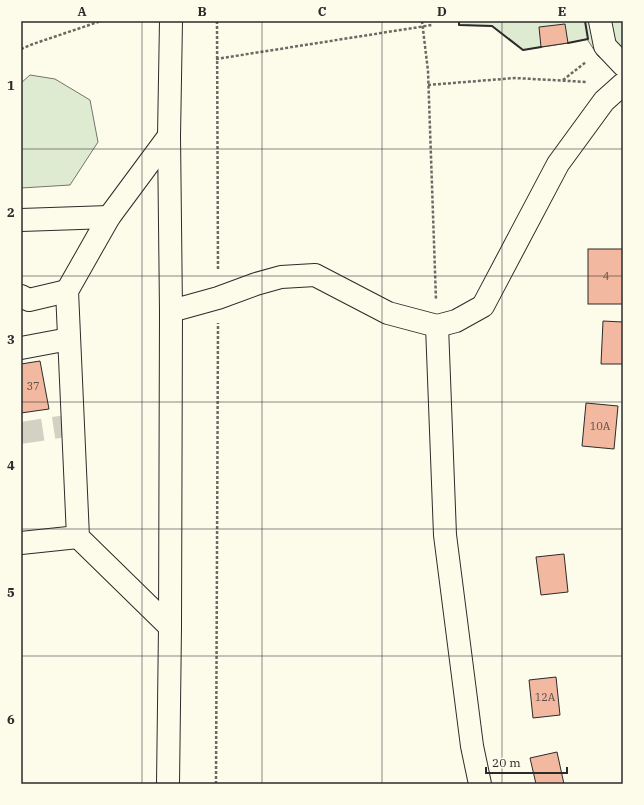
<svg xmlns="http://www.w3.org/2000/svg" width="644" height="805" font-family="'IBM Plex Serif',serif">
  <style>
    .green { fill: #deebd1; stroke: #74746e }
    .building { fill: #f2b8a0; stroke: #2b2b2b }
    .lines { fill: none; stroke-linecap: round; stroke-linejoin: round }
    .minor-tunnel { stroke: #d3d1c4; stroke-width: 22; stroke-dasharray: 22 11; stroke-linecap: butt }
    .minor-casing { stroke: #2b2b2b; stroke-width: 24 }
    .major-casing { stroke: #2b2b2b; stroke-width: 24 }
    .path { stroke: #6a6964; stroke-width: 2.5; stroke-dasharray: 3 2; stroke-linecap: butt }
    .minor { stroke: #fdfbea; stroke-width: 22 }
    .major { stroke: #fdfbea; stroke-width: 22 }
    .wall { stroke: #2b2b2b; stroke-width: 2 }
    .grid { fill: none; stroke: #2b2b2b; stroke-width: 1; stroke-opacity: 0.55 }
    .labels { text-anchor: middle; stroke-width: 3; stroke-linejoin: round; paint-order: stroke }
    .number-label { font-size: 11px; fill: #5d4e48 }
    .neatline { fill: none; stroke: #2b2b2b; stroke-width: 1.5 }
    .grid-label { font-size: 13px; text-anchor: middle; font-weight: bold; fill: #2b2b2b }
  </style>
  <rect width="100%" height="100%" fill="#fdfbea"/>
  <g class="green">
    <path d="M459,21H623V65L616,68L598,56L587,39L568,43L523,50L492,26L459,25Z"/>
    <path d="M30,75L55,79L90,100L98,142L70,185L21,188V83Z"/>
  </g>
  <g class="building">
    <path d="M565,24L568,43L541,47L539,27Z"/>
    <rect x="588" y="249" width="35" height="55"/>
    <path d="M603,321L623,322V364H601Z"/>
    <path d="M40,361L49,409L21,413V364Z"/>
    <path d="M586,403L618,406L614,449L582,446Z"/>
    <path d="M564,554L568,592L541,595L536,557Z"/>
    <path d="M556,677L560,715L533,718L529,680Z"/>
    <path d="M557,752L564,784H536L530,758Z"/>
  </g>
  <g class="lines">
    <path class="minor-tunnel" d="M21,433L73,425"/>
    <g class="minor-casing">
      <g id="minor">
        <path d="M600,21L605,46L623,65"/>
        <path d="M169,136L109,217L67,291L78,537L170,627"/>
        <path d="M21,220L109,217"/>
        <path d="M21,296L29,300L67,291"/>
        <path d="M171,311L218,298L256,284L281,277L315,275L388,313L437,326L456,321L483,306L558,164L604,101L623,84"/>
        <path d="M437,326L445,535L472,746L480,784"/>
        <path d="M21,348L69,339"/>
        <path d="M21,543L78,537"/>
      </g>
    </g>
    <g class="major-casing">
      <path id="major" d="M168,784L170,627L171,311L169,136L171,21"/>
    </g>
    <g class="path">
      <path d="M217,21L218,270"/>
      <path d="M422,21L428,71L436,300"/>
      <path d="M21,49L33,44L101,21"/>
      <path d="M216,59L432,25"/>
      <path d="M563,80L586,62"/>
      <path d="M428,85L515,78L587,82"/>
      <path d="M216,784L218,323"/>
    </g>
    <use href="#minor" class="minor"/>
    <use href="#major" class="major"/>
    <g class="wall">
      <path d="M459,21V25L492,26L523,50L541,47"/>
      <path d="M568,43L588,39L585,21"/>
    </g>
  </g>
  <path class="grid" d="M142,21V784M262,21V784M382,21V784M502,21V784M21,149H623M21,276H623M21,402H623M21,529H623M21,656H623"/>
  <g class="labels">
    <g class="number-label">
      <text x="606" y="280">4</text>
      <text x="33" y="390">37</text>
      <text x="600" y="430">10А</text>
      <text x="545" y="701">12А</text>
    </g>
  </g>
  <rect width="644" height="805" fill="none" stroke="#fdfbea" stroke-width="44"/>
  <path d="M486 767v6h81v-6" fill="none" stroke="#2b2b2b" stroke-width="2"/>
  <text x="492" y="767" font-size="12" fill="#2b2b2b" stroke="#fdfbea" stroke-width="3" paint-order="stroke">20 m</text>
  <rect x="22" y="22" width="600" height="761" class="neatline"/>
  <g class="grid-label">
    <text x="82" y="16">A</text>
    <text x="202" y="16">B</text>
    <text x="322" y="16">C</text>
    <text x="442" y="16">D</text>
    <text x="562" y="16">E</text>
    <text x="11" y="90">1</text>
    <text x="11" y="217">2</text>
    <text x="11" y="344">3</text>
    <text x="11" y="470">4</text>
    <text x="11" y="597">5</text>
    <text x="11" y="724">6</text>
  </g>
</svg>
